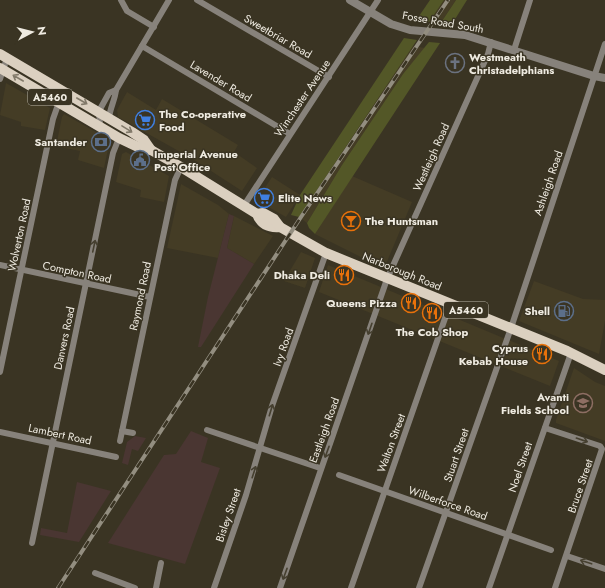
<svg xmlns="http://www.w3.org/2000/svg" width="605" height="588" font-family="Jost,sans-serif">
  <style>
    .built { fill: #443c25 }
    .industrial { fill: #4a3632 }
    .green { fill: #535727 }
    .lines { fill: none; stroke-linecap: round; stroke-linejoin: round }
    .minor { stroke: #87827b; stroke-width: 6 }
    .tertiary { stroke: #87827b; stroke-width: 8 }
    .primary { stroke: #dbd0c0; stroke-width: 10 }
    .rail-casing { stroke: #938e80; stroke-width: 4 }
    .rail { stroke: #3a3423; stroke-width: 2.5; stroke-dasharray: 8; stroke-linecap: butt }
    .oneway { stroke: #827a6a }
    .oneway2 { stroke: #464030 }
    .labels { text-anchor: middle; stroke-width: 3; stroke-linejoin: round; paint-order: stroke }
    .shield { fill: #3a3423; stroke: #b9b4a8; stroke-width: 1 }
    .shield-label { font-size: 10px; font-weight: bold; fill: #efebe1 }
    .street-label { font-size: 11px; fill: #efebe1; stroke: #3a3423 }
    .poi-label { font-size: 11px; font-weight: bold; fill: #efebe1; stroke: #3a3423; text-anchor: end }
  </style>
  <rect width="100%" height="100%" fill="#3a3423"/>
  <g class="built">
    <path d="M444,0H456L440,24L429,22Z"/>
    <path d="M413,46L425,48L403,74L342,165L307,223L299,217Z"/>
    <path d="M6,83L50,108L45,130L21,126V122L0,115Z"/>
    <path d="M127,92L156,110L162,99L238,145L234,152L257,168L242,191L191,158L118,117L117,110Z"/>
    <path d="M64,114L110,140L104,168L78,160L80,151L56,146L62,117Z"/>
    <path d="M126,152L169,176L164,202L140,197L141,190L116,182L122,154Z"/>
    <path d="M352,176L412,202L386,264L381,267L315,234Z"/>
    <path d="M272,177L300,195L286,217L258,201V198Z"/>
    <path d="M181,184L218,205L229,214L218,258L167,248Z"/>
    <path d="M234,216L273,236L254,264L227,248Z"/>
    <path d="M301,252L315,258L305,288L284,281Z"/>
    <path d="M328,265L559,361L550,386L319,292Z"/>
    <path d="M534,281L583,299L605,300V321L599,354L519,321Z"/>
    <path d="M574,368L595,382L605,386V441L556,423V420Z"/>
  </g>
  <g class="industrial">
    <path d="M229,214L234,216L227,248L254,264L201,347H198L208,297Z"/>
    <path d="M191,431L208,438L201,462L220,468L185,564L108,543L164,455L176,454Z"/>
    <path d="M135,436L146,438L138,451L132,449L128,465L122,463L127,442Z"/>
    <path d="M77,482L111,491L79,542L40,535L41,528L67,533Z"/>
  </g>
  <g class="green">
    <path d="M430,0H444L429,22H415Z"/>
    <path d="M456,0H467L452,24H440Z"/>
    <path d="M404,38L417,40L299,217L291,215L300,195Z"/>
    <path d="M429,42L440,43L315,234L309,228L307,223L342,165L403,74Z"/>
  </g>
  <g class="lines">
    <g class="minor">
      <path d="M121,0L127,11L154,27"/>
      <path d="M197,0L329,77"/>
      <path d="M142,46L290,134"/>
      <path d="M514,50L530,0"/>
      <path d="M0,79L7,58"/>
      <path d="M109,118C110,108 115,100 116,90L169,0"/>
      <path d="M100,126L99,111L109,93L116,90"/>
      <path d="M243,207L378,0"/>
      <path d="M0,265L150,297"/>
      <path d="M0,372L53,119L59,102"/>
      <path d="M545,428L600,446L602,449L555,588"/>
      <path d="M207,430L320,468"/>
      <path d="M122,431L133,433"/>
      <path d="M0,432L116,457"/>
      <path d="M120,441L175,180L181,167"/>
      <path d="M339,475L551,550"/>
      <path d="M32,543L113,153L119,138"/>
      <path d="M567,556L605,569"/>
      <path d="M95,573L135,588"/>
      <path d="M156,588L161,563"/>
      <path d="M214,588L246,495L272,406L326,253"/>
      <path d="M280,588L387,279L488,54L491,42"/>
      <path d="M351,588L450,304"/>
      <path d="M419,588L511,328L605,44"/>
      <path d="M489,588L571,353"/>
    </g>
    <path class="tertiary" d="M350,0L391,24L410,30L465,35L594,76L605,78"/>
    <g class="primary">
      <path d="M0,54L132,132L144,140L151,150"/>
      <path d="M0,68L119,138L140,148L151,150L181,167L257,214C261,225 269,228 280,227"/>
      <path d="M257,214L263,213L274,219L280,227L326,253L567,351L605,370"/>
    </g>
    <g class="rail-casing">
      <path id="rail" d="M58,588L301,217L448,0"/>
    </g>
    <use href="#rail" class="rail"/>
  </g>
  <defs><path id="oneway-shaft" d="M-6 0H5M1.5-3L5.5 0L1.5 3" fill="none" stroke-width="1.6" stroke-linecap="round" stroke-linejoin="round"/></defs>
  <g class="oneway">
    <use href="#oneway-shaft" transform="translate(18 78) rotate(-150)"/>
    <use href="#oneway-shaft" transform="translate(82 101) rotate(30)"/>
    <use href="#oneway-shaft" transform="translate(127 129) rotate(32)"/>
  </g>
  <g class="oneway2">
    <use href="#oneway-shaft" transform="translate(94 246) rotate(-78)"/>
    <use href="#oneway-shaft" transform="translate(370 329) rotate(109)"/>
    <use href="#oneway-shaft" transform="translate(271 410) rotate(-73)"/>
    <use href="#oneway-shaft" transform="translate(582 440) rotate(19)"/>
    <use href="#oneway-shaft" transform="translate(327 452) rotate(110)"/>
    <use href="#oneway-shaft" transform="translate(254 472) rotate(-72)"/>
    <use href="#oneway-shaft" transform="translate(586 562) rotate(-162)"/>
    <use href="#oneway-shaft" transform="translate(285 574) rotate(110)"/>
  </g>
  <defs>
    <g id="church-ring" transform="scale(1)"><circle r="9.5" fill="#3a3423" stroke="#6b7280" stroke-width="1.5"/><path d="M-1.2-6h2.4v3.5h3.3v2.4h-3.3V6h-2.4V-.1h-3.3v-2.4h3.3Z" fill="#6b7280"/></g>
    <g id="supermarket-ring" transform="scale(1)"><circle r="9.5" fill="#3a3423" stroke="#3f7fe0" stroke-width="1.5"/><path d="M-6-5.5h2.5l.6 2H6L4.5 2H-2.5L-4.4-4H-6ZM-1.5 3.2a1.3 1.3 0 1 0 .1 0ZM3 3.2a1.3 1.3 0 1 0 .1 0Z" fill="#3f7fe0"/></g>
    <g id="bank-ring" transform="scale(1)"><circle r="9.5" fill="#3a3423" stroke="#5c6f8a" stroke-width="1.5"/><path d="M-6-4H6V4H-6ZM0-2.3a2.3 2.3 0 1 0 0 4.6a2.3 2.3 0 1 0 0-4.6Z" fill="#5c6f8a"/></g>
    <g id="civic-ring" transform="scale(1)"><circle r="9.5" fill="#3a3423" stroke="#5c6f8a" stroke-width="1.5"/><path d="M-.6-6.5H3V-4.5H.6V-3L4-1V1h2V6H-6V1h2V-1L-.6-3ZM-1.2 2.5V6h2.4V2.5Z" fill="#5c6f8a"/></g>
    <g id="bar-ring" transform="scale(1)"><circle r="9.5" fill="#3a3423" stroke="#e8710a" stroke-width="1.5"/><path d="M-6-5H6L.8 .8V4.5H3.5V6h-7V4.5H-.8V.8Z" fill="#e8710a"/></g>
    <g id="restaurant-ring" transform="scale(1)"><circle r="9.5" fill="#3a3423" stroke="#e8710a" stroke-width="1.5"/><path d="M-5-6h1v4h1v-4h1v4h1v-4h1v5L-1.5 .5V6h-2V.5L-5-1ZM5-6V6H3V1.5H1.5Q1.5-4 5-6Z" fill="#e8710a"/></g>
    <g id="fuel-ring" transform="scale(1)"><circle r="9.5" fill="#3a3423" stroke="#5c6f8a" stroke-width="1.5"/><path d="M-5.5-6h7V0h2V4h1.3V-2.5L3-4.5l.8-.8L6-3V5H2.5V1h-1V6h-7ZM-4.2-4.7v3.2H.2V-4.7Z" fill="#5c6f8a"/></g>
    <g id="school-ring" transform="scale(1)"><circle r="9.5" fill="#3a3423" stroke="#8d6e63" stroke-width="1.5"/><path d="M0-5L7-2L0 1L-7-2ZM-4 1L0 2.5L4 1V4Q0 6-4 4Z" fill="#8d6e63"/></g>
  </defs>
  <g fill-rule="evenodd">
    <use href="#church-ring" x="455" y="63"/>
    <use href="#supermarket-ring" x="145" y="120"/>
    <use href="#bank-ring" x="101" y="142"/>
    <use href="#civic-ring" x="140" y="160"/>
    <use href="#supermarket-ring" x="264" y="198"/>
    <use href="#bar-ring" x="351" y="221"/>
    <use href="#restaurant-ring" x="344" y="275"/>
    <use href="#restaurant-ring" x="411" y="303"/>
    <use href="#fuel-ring" x="564" y="311"/>
    <use href="#restaurant-ring" x="432" y="313"/>
    <use href="#restaurant-ring" x="542" y="354"/>
    <use href="#school-ring" x="583" y="403"/>
  </g>
  <g class="labels">
    <g class="shield">
      <rect x="28" y="89" width="44" height="16" rx="3"/>
      <rect x="444" y="302" width="44" height="16" rx="3"/>
    </g>
    <g class="shield-label">
      <text x="50" y="101">A5460</text>
      <text x="466" y="314">A5460</text>
    </g>
    <g class="street-label">
      <text transform="translate(443 22) rotate(10)" y="4">Fosse Road South</text>
      <text transform="translate(278 36) rotate(30)" y="4">Sweetbriar Road</text>
      <text transform="translate(221 81) rotate(31)" y="4">Lavender Road</text>
      <text transform="translate(302 98) rotate(-56)" y="4">Winchester Avenue</text>
      <text transform="translate(431 157) rotate(-66)" y="4">Westleigh Road</text>
      <text transform="translate(548 183) rotate(-71)" y="4">Ashleigh Road</text>
      <text transform="translate(19 235) rotate(-78)" y="4">Wolverton Road</text>
      <text transform="translate(402 271) rotate(22)" y="4">Narborough Road</text>
      <text transform="translate(77 272) rotate(12)" y="4">Compton Road</text>
      <text transform="translate(140 296) rotate(-78)" y="4">Raymond Road</text>
      <text transform="translate(64 338) rotate(-78)" y="4">Danvers Road</text>
      <text transform="translate(283 347) rotate(-70)" y="4">Ivy Road</text>
      <text transform="translate(324 430) rotate(-70)" y="4">Eastleigh Road</text>
      <text transform="translate(60 434) rotate(12)" y="4">Lambert Road</text>
      <text transform="translate(391 443) rotate(-70)" y="4">Walton Street</text>
      <text transform="translate(456 455) rotate(-71)" y="4">Stuart Street</text>
      <text transform="translate(520 467) rotate(-71)" y="4">Noel Street</text>
      <text transform="translate(580 486) rotate(-71)" y="4">Bruce Street</text>
      <text transform="translate(448 503) rotate(19)" y="4">Wilberforce Road</text>
      <text transform="translate(228 515) rotate(-71)" y="4">Bisley Street</text>
    </g>
    <g class="poi-label">
      <text x="469" y="61" text-anchor="start">Westmeath<tspan x="469" dy="13">Christadelphians</tspan></text>
      <text x="159" y="118" text-anchor="start">The Co-operative<tspan x="159" dy="13">Food</tspan></text>
      <text x="87" y="146">Santander</text>
      <text x="154" y="158" text-anchor="start">Imperial Avenue<tspan x="154" dy="13">Post Office</tspan></text>
      <text x="278" y="202" text-anchor="start">Elite News</text>
      <text x="365" y="225" text-anchor="start">The Huntsman</text>
      <text x="330" y="279">Dhaka Deli</text>
      <text x="397" y="307">Queens Pizza</text>
      <text x="550" y="315">Shell</text>
      <text x="432" y="336" text-anchor="middle">The Cob Shop</text>
      <text x="528" y="352">Cyprus<tspan x="528" dy="13">Kebab House</tspan></text>
      <text x="569" y="401">Avanti<tspan x="569" dy="13">Fields School</tspan></text>
    </g>
  </g>
  <g transform="translate(32 32) rotate(83)" stroke="#3a3423" stroke-width="3" paint-order="stroke">
  <path d="M0-3L7 15L0 10L-7 15Z" fill="#efebe1"/>
  <text y="-6" font-size="11" font-weight="bold" text-anchor="middle" fill="#efebe1">N</text>
  </g>
</svg>
